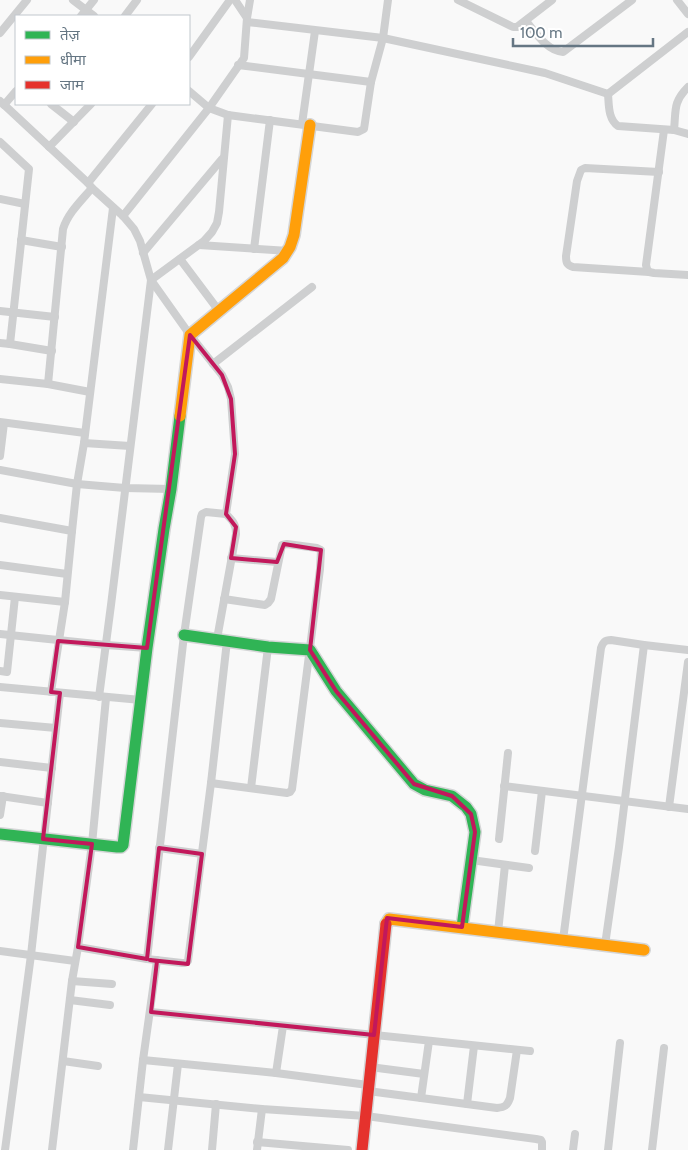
<svg xmlns="http://www.w3.org/2000/svg" width="688" height="1150" font-family="Cabin,'Noto Sans Devanagari',sans-serif">
  <style>
    .lines { fill: none; stroke-linecap: round; stroke-linejoin: round }
    .fast-casing { stroke: #d5d6d7; stroke-width: 14 }
    .slow-casing { stroke: #d5d6d7; stroke-width: 14 }
    .jam-casing { stroke: #d5d6d7; stroke-width: 14 }
    .street { stroke: #cecfd0; stroke-width: 8 }
    .fast { stroke: #30b455; stroke-width: 11 }
    .slow { stroke: #ff9f0a; stroke-width: 11 }
    .jam { stroke: #e5322d; stroke-width: 11 }
    .marked { fill: none; stroke: #c2185b; stroke-width: 4; stroke-linejoin: round }
  </style>
  <rect width="100%" height="100%" fill="#f9f9f9"/>
  <g class="lines">
    <g class="fast-casing">
      <g id="fast">
        <path d="M184,635L268,647L310,650L336,691L414,784L425,790L452,796L466,807L471,814L475,832L462,927"/>
        <path d="M0,834L117,847H121L123,845L147,648L164,529L171,489L180,416"/>
      </g>
    </g>
    <g class="slow-casing">
      <g id="slow">
        <path d="M180,416L190,335L283,258L290,247L294,235L310,125"/>
        <path d="M386,924L389,919L644,950"/>
      </g>
    </g>
    <g class="jam-casing">
      <path id="jam" d="M362,1150L386,924"/>
    </g>
    <g class="street">
      <path d="M73,0L94,16"/>
      <path d="M458,0L513,27H517L552,0"/>
      <path d="M677,0L688,14"/>
      <path d="M81,16L94,0"/>
      <path d="M125,16L137,0"/>
      <path d="M247,18L250,0"/>
      <path d="M526,21C536,33 547,51 563,52L632,0"/>
      <path d="M247,22L383,38L545,73L608,94L688,32"/>
      <path d="M0,33L27,0"/>
      <path d="M189,57L230,0"/>
      <path d="M238,65L371,82"/>
      <path d="M189,91L209,108L228,115L358,132L364,129L371,82L383,38L388,0"/>
      <path d="M608,94C609,105 608,119 618,126L674,130L688,134"/>
      <path d="M0,101L88,183L92,188L123,216L134,229L140,241L151,280L190,335L222,375L228,387L231,399L235,454L226,514C233,521 236,524 236,534L217,639"/>
      <path d="M51,104L74,122"/>
      <path d="M4,105L16,91"/>
      <path d="M302,124L315,31"/>
      <path d="M664,130L646,265L647,269L649,272L654,273L688,275"/>
      <path d="M674,130C676,110 673,102 688,87"/>
      <path d="M0,142L29,169L10,344L0,343"/>
      <path d="M49,147L91,104"/>
      <path d="M88,183L152,104"/>
      <path d="M0,199L25,204"/>
      <path d="M123,216L209,108L244,58L247,18L235,0"/>
      <path d="M21,240L62,247"/>
      <path d="M199,245L289,251"/>
      <path d="M254,249L270,120"/>
      <path d="M143,253L222,159"/>
      <path d="M180,259L219,311"/>
      <path d="M649,272L573,267C567,265 566,263 566,256L577,181L581,170L585,168L659,172"/>
      <path d="M0,311L55,317"/>
      <path d="M10,344L52,351"/>
      <path d="M213,364L312,287"/>
      <path d="M0,379L48,384L90,392"/>
      <path d="M48,384L63,229C68,213 81,201 92,188"/>
      <path d="M0,422L85,433"/>
      <path d="M84,443L130,446"/>
      <path d="M0,456L4,423"/>
      <path d="M0,470L77,484L125,488L171,489"/>
      <path d="M0,518L72,531"/>
      <path d="M231,558L277,562"/>
      <path d="M0,565L67,574"/>
      <path d="M0,595L65,602"/>
      <path d="M0,634L106,645L147,648"/>
      <path d="M0,671L7,672L15,597"/>
      <path d="M0,687L141,700"/>
      <path d="M51,692L65,602L72,531L77,484L84,443L113,208"/>
      <path d="M99,697L111,605L151,280L204,241L212,232L217,223L219,212L228,115"/>
      <path d="M0,723L56,728"/>
      <path d="M0,762L52,768"/>
      <path d="M211,783L287,793L290,792L292,789L320,569L321,550L317,548L287,544L282,545L271,599L268,603L265,605L224,599"/>
      <path d="M504,786L688,809"/>
      <path d="M251,788L268,647"/>
      <path d="M0,796L48,803"/>
      <path d="M669,807L688,662"/>
      <path d="M0,815L3,796"/>
      <path d="M499,839L508,753"/>
      <path d="M159,848L202,854"/>
      <path d="M535,851L542,791"/>
      <path d="M471,860L529,868"/>
      <path d="M498,932L505,865"/>
      <path d="M563,940L601,648C603,642 605,640 611,640L644,645L688,650"/>
      <path d="M605,945L619,847L644,645"/>
      <path d="M78,947L147,959L182,963H185L188,961L211,783L227,641"/>
      <path d="M0,951L75,961"/>
      <path d="M147,959L184,635L201,517L202,514L206,512L226,514"/>
      <path d="M72,981L112,984"/>
      <path d="M70,1000L110,1005"/>
      <path d="M151,1012L530,1051"/>
      <path d="M143,1060L276,1073L368,1085"/>
      <path d="M63,1061L98,1066"/>
      <path d="M370,1067L424,1074"/>
      <path d="M276,1073L283,1026"/>
      <path d="M368,1091L497,1108C505,1107 507,1106 510,1098L517,1050"/>
      <path d="M139,1097L262,1109L366,1116L536,1139L541,1140L542,1142V1150"/>
      <path d="M421,1098L429,1041"/>
      <path d="M467,1104L474,1046"/>
      <path d="M257,1142L348,1150"/>
      <path d="M5,1150L31,955L60,693"/>
      <path d="M52,1150L72,981L78,947L92,844L106,698"/>
      <path d="M133,1150L143,1060L157,960"/>
      <path d="M168,1150L178,1064"/>
      <path d="M212,1150L216,1104"/>
      <path d="M257,1150L262,1109"/>
      <path d="M573,1150L575,1134"/>
      <path d="M608,1150L620,1043"/>
      <path d="M652,1150L664,1048"/>
    </g>
    <use href="#fast" class="fast"/>
    <use href="#slow" class="slow"/>
    <use href="#jam" class="jam"/>
  </g>
  <path class="marked" d="M190,335L222,375L231,399L235,454L226,514L236,527L231,558L277,562L284,544L321,550L310,650L336,691L414,784L452,796L471,814L475,832L462,927L387,918L374,1035L151,1012L157,961L150,960L188,964L202,854L159,848L147,959L78,947L92,844L43,839L60,693L51,692L58,641L147,648Z"/>
  <rect x="15" y="15" width="175" height="90" fill="#ffffff" stroke="#c1c8cd"/>
  <rect x="25" y="31" width="25" height="8" fill="#30b455" stroke="#c1c8cd"/>
  <text x="60" y="40" font-size="15" fill="#657683">तेज़</text>
  <rect x="25" y="56" width="25" height="8" fill="#ff9f0a" stroke="#c1c8cd"/>
  <text x="60" y="65" font-size="15" fill="#657683">धीमा</text>
  <rect x="25" y="81" width="25" height="8" fill="#e5322d" stroke="#c1c8cd"/>
  <text x="60" y="90" font-size="15" fill="#657683">जाम</text>
  <path d="M513 38v8h140v-8" fill="none" stroke="#657683" stroke-width="2.5"/>
  <text x="520" y="38" font-size="15" fill="#657683" stroke="#ffffff" stroke-width="4" paint-order="stroke">100 m</text>
</svg>
